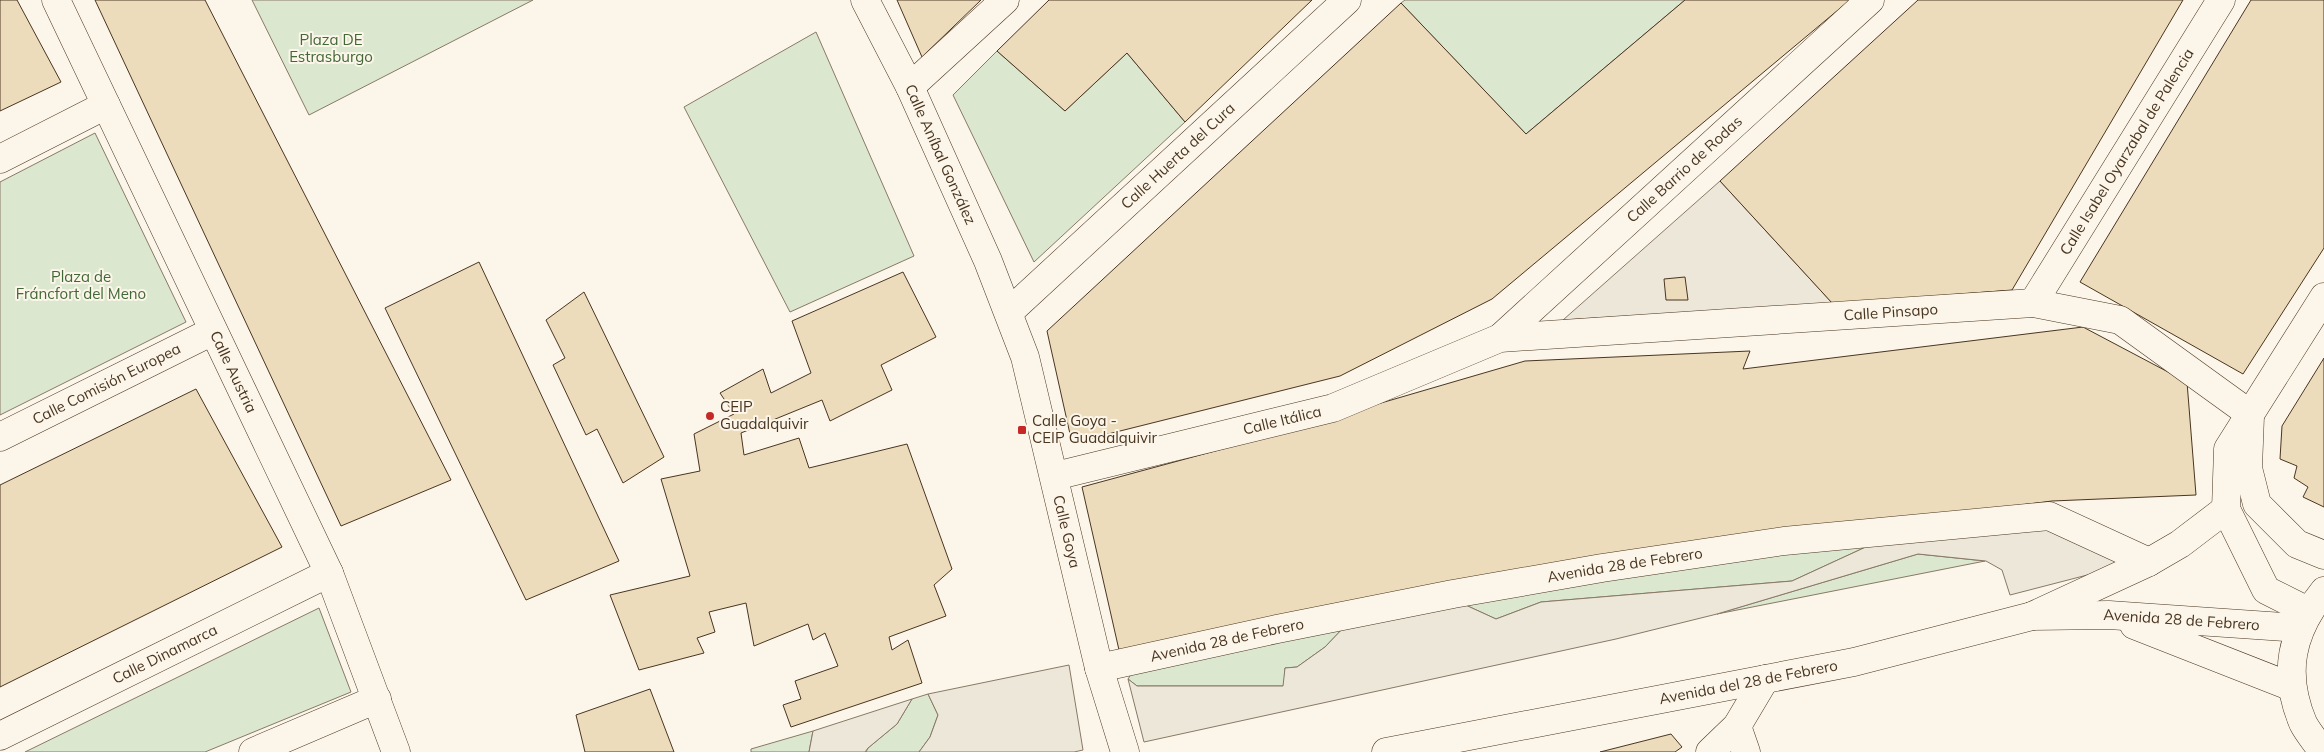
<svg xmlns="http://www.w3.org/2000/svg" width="2324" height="752" font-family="Mulish,sans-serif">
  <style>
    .green { fill: #dce7d0; stroke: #887966 }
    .parking { fill: #ede7d9; stroke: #887966 }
    .building { fill: #ecdcbc; stroke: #4a3520 }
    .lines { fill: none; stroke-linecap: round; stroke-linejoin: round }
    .minor-casing { stroke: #4a3520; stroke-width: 29 }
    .secondary-casing { stroke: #4a3520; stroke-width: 29 }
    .minor { stroke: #fbf6e9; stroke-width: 28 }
    .secondary { stroke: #fbf6e9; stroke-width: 28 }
    .poi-dot { fill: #c62828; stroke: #fbf6e9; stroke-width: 2 }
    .labels { text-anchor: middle; stroke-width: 4; stroke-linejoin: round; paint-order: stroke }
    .park-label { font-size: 15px; fill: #436837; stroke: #fbf6e9 }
    .street-label { font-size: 15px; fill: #4a3520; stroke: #fbf6e9 }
    .poi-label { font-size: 15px; fill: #4a3520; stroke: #fbf6e9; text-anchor: start }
  </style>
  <rect width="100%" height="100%" fill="#fbf6e9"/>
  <g class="green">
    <path d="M252,0H533L309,115Z"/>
    <path d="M1405,0H1685L1526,134L1401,3Z"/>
    <path d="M816,32L914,256L790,312L684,107Z"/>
    <path d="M997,51L1065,111L1127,53L1185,122L1034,262L953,95Z"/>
    <path d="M95,133L186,322L0,415V182Z"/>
    <path d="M1881,540L1792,581L1541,602L1496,619L1459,602Z"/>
    <path d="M1918,554L1985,561L1717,614Z"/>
    <path d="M319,608L351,692L205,752H25Z"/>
    <path d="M1347,624L1325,647L1297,667L1285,668L1284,686H1137L1128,679L1136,667Z"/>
    <path d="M928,694L938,715L930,737L919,752H866L868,748L897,724L912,699Z"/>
    <path d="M813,731L809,752H751V749Z"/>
  </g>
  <g class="parking">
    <path d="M1720,181L1833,304L1563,320Z"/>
    <path d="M2046,526L2126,565L2010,595L2002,570L1986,561L1918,554L1717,614L1616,639L1144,742L1128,679L1137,686H1283L1285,668L1297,667L1325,647L1347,624L1459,602L1496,619L1541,602L1792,581L1881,540Z"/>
    <path d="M1069,665L1083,750L1074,752H919L930,737L938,715L928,694Z"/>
    <path d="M912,699L897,724L868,748L865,752H809L813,731Z"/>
  </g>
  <g class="building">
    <path d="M0,0H17L61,82L0,111Z"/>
    <path d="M95,0H205L451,480L341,526Z"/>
    <path d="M897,0H981L922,57Z"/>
    <path d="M1049,0H1312L1185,122L1127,53L1065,111L997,51Z"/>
    <path d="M1685,0H1850L1492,299L1340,376L1072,443L1047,331L1401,3L1526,134Z"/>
    <path d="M1918,0H2183L2012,290L1833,304L1720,181Z"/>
    <path d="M2251,0H2324V248L2243,374L2080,282Z"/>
    <path d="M479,262L619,561L526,600L385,308Z"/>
    <path d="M903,272L936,337L881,365L892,390L830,421L822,400L741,433L744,455L799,438L809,468L907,444L952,569L934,585L946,616L889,637L892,650L908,640L922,683L791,727L783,705L801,699L795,681L838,666L825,633L813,640L808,624L754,646L746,603L709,612L715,632L697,638L704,653L639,670L610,595L690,576L661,479L700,471L694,434L734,414L720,393L763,369L771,393L811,373L792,321Z"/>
    <path d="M1685,277L1688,300H1666L1664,279Z"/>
    <path d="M584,292L664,457L623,483L597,429L586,435L553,365L565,358L546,320Z"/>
    <path d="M2083,327L2187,382L2196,495L2052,501L1545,566L1119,650L1082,487L1237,445L1525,361L1750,351L1743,369Z"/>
    <path d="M2324,358V507L2303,497L2308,487L2294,478L2297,466L2280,459L2282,426Z"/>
    <path d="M196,389L282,547L0,687V485Z"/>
    <path d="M650,689L674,752H585L576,715Z"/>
    <path d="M1671,734L1682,747L1675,752H1600Z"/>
  </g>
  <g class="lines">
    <g class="minor-casing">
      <g id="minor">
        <path id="s1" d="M56,0L329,573L396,752"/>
        <path id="s2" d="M865,0L910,87L988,261L1025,357L1099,668L1125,752"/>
        <path d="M910,87L1005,0"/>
        <path d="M0,159L106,105"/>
        <path id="s3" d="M2033,303L2221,0"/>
        <path id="s4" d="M1009,312L1347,0"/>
        <path id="s5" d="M1500,338L1870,0"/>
        <path d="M2250,416L2248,468L2257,504L2297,544L2324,555"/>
        <path id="s6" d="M0,437L213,331"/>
        <path id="s7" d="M1055,476L1333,408L1500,338L2033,303L2120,320L2250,414"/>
        <path d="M2308,611L2266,590L2226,509L2228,449L2324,297"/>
        <path d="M2032,616L2149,562L2180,544L2226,509"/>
        <path id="s8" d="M1099,668L1277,629L1453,594L1602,568L1784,541L2049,516L2149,562"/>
        <path d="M1737,726L1746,752"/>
        <path id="s9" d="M0,736L329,573"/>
        <path d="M253,752L377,699"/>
        <path d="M1710,752L1737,726L1765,679"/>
      </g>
    </g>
    <g class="secondary-casing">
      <g id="secondary">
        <path d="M2134,625L2292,687"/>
        <path id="s10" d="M1386,752L1854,662L2032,616L2109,615L2300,628"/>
        <path d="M2323,752C2317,743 2308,733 2303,723C2282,673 2291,632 2324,591"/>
      </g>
    </g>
    <use href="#minor" class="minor"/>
    <use href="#secondary" class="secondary"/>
  </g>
  <g class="poi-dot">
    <circle cx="710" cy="416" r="5"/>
    <rect x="1017" y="425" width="10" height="10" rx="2.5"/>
  </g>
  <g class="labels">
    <g class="park-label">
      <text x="331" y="45">Plaza DE<tspan x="331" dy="17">Estrasburgo</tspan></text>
      <text x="81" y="282">Plaza de<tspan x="81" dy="17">Fráncfort del Meno</tspan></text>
    </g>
    <g class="street-label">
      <text dy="5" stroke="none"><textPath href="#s3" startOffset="178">Calle Isabel Oyarzabal de Palencia</textPath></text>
      <text dy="5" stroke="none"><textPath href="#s2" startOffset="172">Calle Aníbal González</textPath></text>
      <text dy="5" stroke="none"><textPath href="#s4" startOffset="230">Calle Huerta del Cura</textPath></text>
      <text dy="5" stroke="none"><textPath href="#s5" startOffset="250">Calle Barrio de Rodas</textPath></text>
      <text dy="5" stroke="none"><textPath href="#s7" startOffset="859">Calle Pinsapo</textPath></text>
      <text dy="5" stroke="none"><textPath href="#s1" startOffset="412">Calle Austria</textPath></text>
      <text dy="5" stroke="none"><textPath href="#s6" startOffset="119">Calle Comisión Europea</textPath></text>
      <text dy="5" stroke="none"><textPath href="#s7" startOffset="234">Calle Itálica</textPath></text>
      <text dy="5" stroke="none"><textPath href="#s2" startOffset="571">Calle Goya</textPath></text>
      <text dy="5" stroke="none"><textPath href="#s8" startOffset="536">Avenida 28 de Febrero</textPath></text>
      <text dy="5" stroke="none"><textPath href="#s10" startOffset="810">Avenida 28 de Febrero</textPath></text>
      <text dy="5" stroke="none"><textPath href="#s8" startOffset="131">Avenida 28 de Febrero</textPath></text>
      <text dy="5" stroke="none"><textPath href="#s9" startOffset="184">Calle Dinamarca</textPath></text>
      <text dy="5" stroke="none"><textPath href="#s10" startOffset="369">Avenida del 28 de Febrero</textPath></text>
    </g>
    <g class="poi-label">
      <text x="720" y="412">CEIP<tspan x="720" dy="17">Guadalquivir</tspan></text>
      <text x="1032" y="426">Calle Goya -<tspan x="1032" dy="17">CEIP Guadalquivir</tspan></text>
    </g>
  </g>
</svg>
